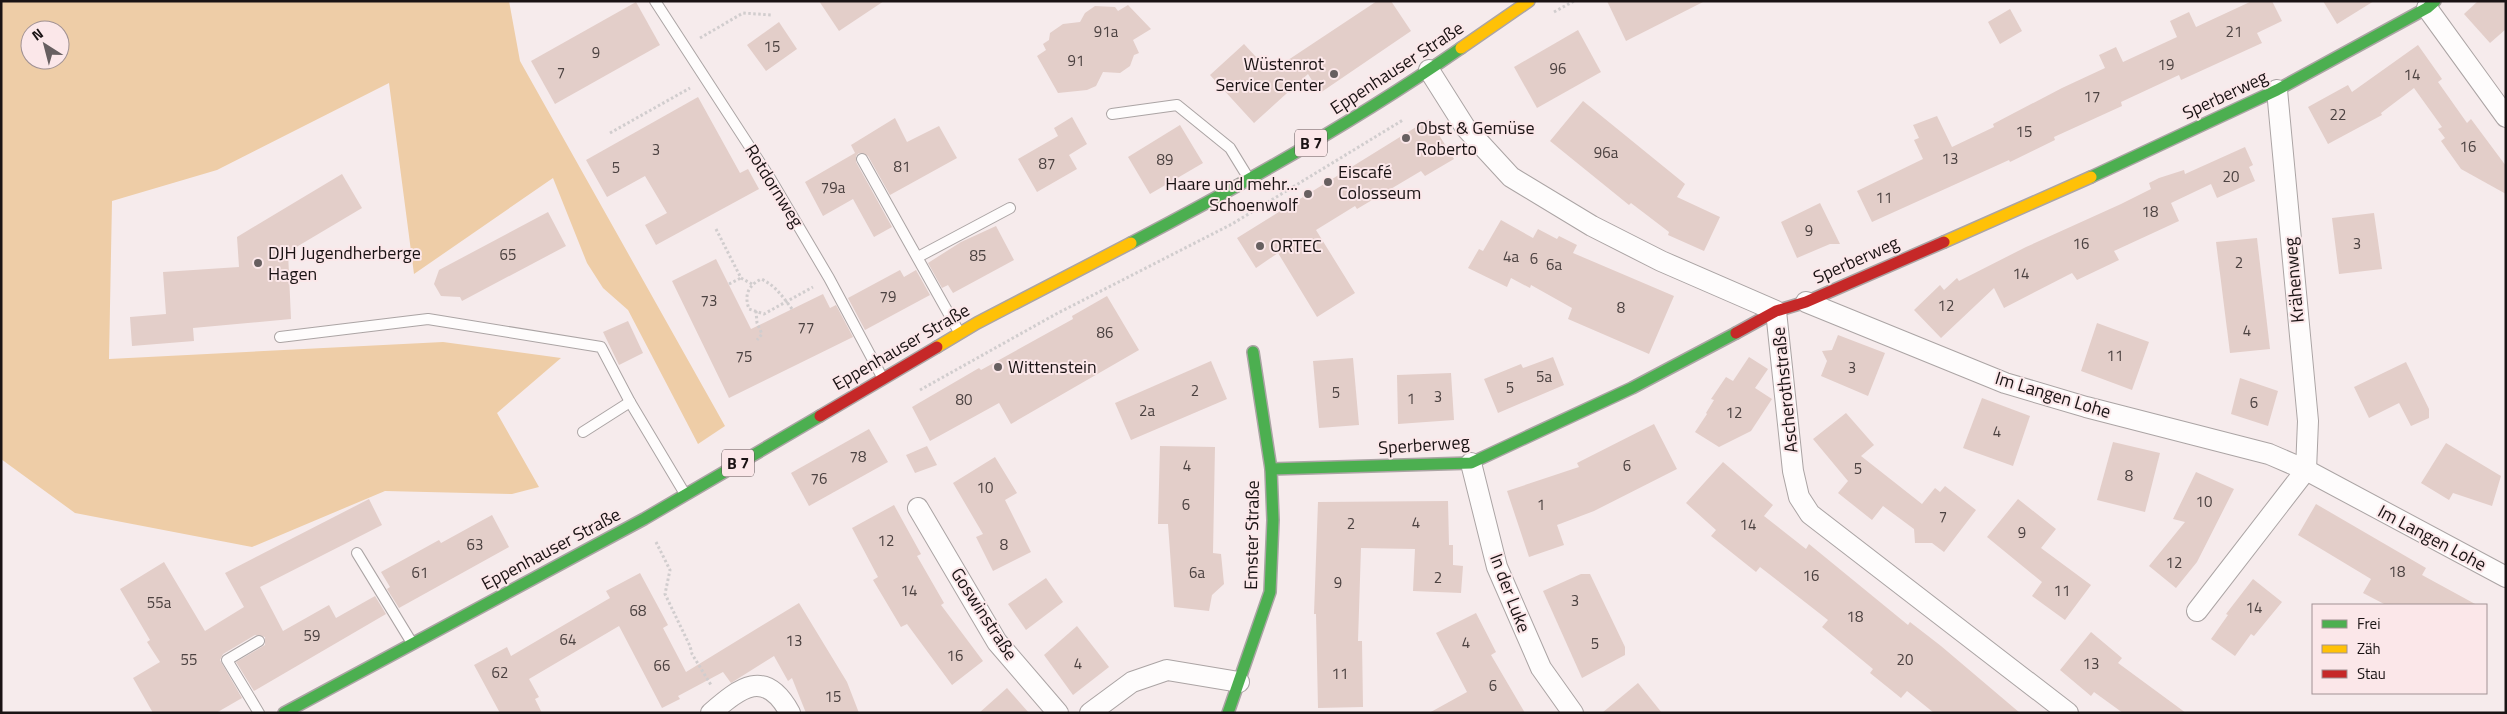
<svg xmlns="http://www.w3.org/2000/svg" width="2507" height="714" font-family="'Titillium Web',sans-serif">
  <style>
    .forest { fill: #eecda7; fill-rule: evenodd }
    .building { fill: #e3cec9 }
    .lines { fill: none; stroke-linecap: round; stroke-linejoin: round }
    .lane-casing { stroke: #aba4a4; stroke-width: 12 }
    .street-casing { stroke: #aba4a4; stroke-width: 22 }
    .fast-casing { stroke: #aba4a4; stroke-width: 14 }
    .slow-casing { stroke: #aba4a4; stroke-width: 14 }
    .jam-casing { stroke: #aba4a4; stroke-width: 14 }
    .path { stroke: #d1cdce; stroke-width: 3; stroke-dasharray: 2.5 2.5; stroke-linecap: butt }
    .lane { stroke: #fefcfc; stroke-width: 10 }
    .street { stroke: #fefcfc; stroke-width: 20 }
    .fast { stroke: #4caf50; stroke-width: 11 }
    .slow { stroke: #ffc107; stroke-width: 11 }
    .jam { stroke: #c62828; stroke-width: 11 }
    .poi-dot { fill: #675f60; stroke: #fbe7e9; stroke-width: 2 }
    .labels { text-anchor: middle; stroke-width: 4; stroke-linejoin: round; paint-order: stroke }
    .number-label { font-size: 15px; fill: #4c4241 }
    .shield { fill: #fbe7e9; stroke: #5e5354; stroke-width: 1 }
    .shield-label { font-size: 16px; font-weight: bold; fill: #1a1314 }
    .poi-label { font-size: 18px; fill: #1a1314; stroke: #fbe7e9; text-anchor: start }
    .street-label { font-size: 18px; fill: #1a1314; stroke: #fbe7e9 }
  </style>
  <rect width="100%" height="100%" fill="#f6ebec"/>
  <path class="forest" d="M1,1H509L520,61L725,426L698,444L628,310L603,288L587,263L553,178L414,274L389,83L217,170L112,201L109,359L443,342L561,358L497,413L539,487L512,494L385,491L252,547L75,513L1,459ZM30,30H60V60H30Z"/>
  <g class="building">
    <path d="M819,1H884L839,31Z"/>
    <path d="M1377,1H1391L1411,31L1320,93L1308,74L1254,123L1210,75L1244,44L1270,72Z"/>
    <path d="M1607,1H1705L1626,41Z"/>
    <path d="M2252,1H2272L2282,21L2257,33L2262,43L2181,80L2179,75L2121,102L2122,106L2054,137L2055,140L2010,162L2009,160L1872,222L1857,191L1923,159L1914,140L1919,138L1913,125L1937,116L1952,147L1994,127L1993,124L2062,88L2105,68L2099,55L2116,47L2123,62L2177,37L2170,21L2189,12L2196,27Z"/>
    <path d="M2323,1H2374L2337,24Z"/>
    <path d="M2478,1H2506V29L2490,43L2464,14Z"/>
    <path d="M636,2L660,45L555,104L531,61Z"/>
    <path d="M1128,5L1151,29L1133,40L1139,53L1134,55L1130,66L1120,73L1103,72L1096,86L1087,90L1058,93L1037,56L1046,50L1043,44L1049,40L1050,33L1063,24L1080,22L1085,13L1095,6L1115,7L1118,11Z"/>
    <path d="M2010,9L2022,31L2000,44L1988,22Z"/>
    <path d="M779,22L797,49L766,71L747,45Z"/>
    <path d="M1578,30L1601,72L1537,108L1514,67Z"/>
    <path d="M2418,45L2442,79L2438,82L2467,123L2471,119L2506,166V194L2461,169L2441,141L2445,138L2438,129L2442,127L2414,88L2381,113L2382,115L2328,144L2308,107L2348,85L2352,92Z"/>
    <path d="M698,97L740,173L748,169L759,189L656,245L645,225L667,213L645,176L607,197L586,160Z"/>
    <path d="M1583,101L1685,184L1677,197L1720,217L1704,251L1668,235L1669,232L1631,203L1629,205L1550,141Z"/>
    <path d="M1072,117L1087,144L1069,155L1077,169L1037,192L1018,159L1058,136L1054,128Z"/>
    <path d="M895,118L907,142L939,126L957,158L890,195L868,156L859,153L856,156V162L892,227L874,237L853,199L823,216L805,182L855,153L851,145Z"/>
    <path d="M1429,119L1454,159L1425,176L1421,171L1357,209L1355,206L1316,230L1355,293L1317,317L1278,253L1256,268L1237,238Z"/>
    <path d="M1180,125L1203,163L1150,194L1128,157Z"/>
    <path d="M2245,147L2253,165L2249,167L2255,181L2217,198L2211,184L2171,203L2179,221L2114,251L2119,260L2077,280L2072,273L2004,308L1994,288L1941,338L1914,310L1940,285L1944,290L1957,278L1959,281L2026,247L2121,204L2151,189L2149,183L2159,178L2184,170L2185,174Z"/>
    <path d="M342,174L362,208L288,252L291,319L193,328L194,341L132,346L130,317L166,314L163,272L239,267L237,237Z"/>
    <path d="M1820,203L1840,244H1830L1797,258L1781,222Z"/>
    <path d="M548,212L566,246L462,301L460,297L441,296L434,284L439,270Z"/>
    <path d="M2374,213L2382,269L2339,274L2332,218Z"/>
    <path d="M1501,220L1533,238L1538,229L1557,239L1559,236L1577,245L1573,253L1674,296L1649,354L1568,319L1572,308L1531,285L1530,288L1511,278L1507,287L1468,268L1479,249L1483,251Z"/>
    <path d="M996,226L1014,260L953,293L948,285L942,288L928,263L961,242Z"/>
    <path d="M2257,238L2270,349L2230,353L2216,242Z"/>
    <path d="M716,259L751,329L823,294L830,308L836,305L853,337L729,398L672,281Z"/>
    <path d="M900,270L904,277L916,270L930,295L865,330L848,298Z"/>
    <path d="M1107,296L1139,350L1011,424L999,403L930,441L912,407L979,368L981,370L1073,319L1072,316Z"/>
    <path d="M628,321L643,353L619,365L603,332Z"/>
    <path d="M2097,323L2149,342L2132,390L2081,371Z"/>
    <path d="M1838,335L1885,353L1868,396L1821,376L1827,361L1822,351L1832,350Z"/>
    <path d="M1553,357L1564,385L1498,413L1484,379L1521,364L1523,368Z"/>
    <path d="M1749,357L1768,369L1755,388L1772,399L1751,431L1719,447L1695,432L1707,414L1706,413L1714,400L1711,399L1726,377L1733,381Z"/>
    <path d="M1353,358L1359,425L1319,428L1313,361Z"/>
    <path d="M1211,361L1227,399L1131,440L1115,403Z"/>
    <path d="M2406,362L2429,409V418L2411,426L2399,403L2369,418L2354,387Z"/>
    <path d="M1451,373L1454,420L1398,424L1397,375Z"/>
    <path d="M2240,378L2278,391L2268,426L2231,414Z"/>
    <path d="M1982,398L2030,416L2013,466L1963,448Z"/>
    <path d="M1846,413L1874,445L1861,456L1922,504L1935,488L1940,492L1945,486L1976,510L1944,552L1932,543H1915L1914,529L1883,506L1872,520L1838,493L1848,481L1813,439Z"/>
    <path d="M1654,424L1677,469L1594,511L1557,525L1564,545L1529,557L1507,491L1579,467L1577,463Z"/>
    <path d="M869,429L888,462L809,506L791,473Z"/>
    <path d="M2113,442L2160,453L2145,512L2097,500Z"/>
    <path d="M2446,443L2501,476L2492,506L2453,493L2449,500L2421,483Z"/>
    <path d="M927,446L937,465L915,473L906,455Z"/>
    <path d="M1160,446L1215,447L1213,553L1221,554L1224,584L1212,595L1209,611L1174,607L1168,524H1158Z"/>
    <path d="M995,457L1017,493L1005,500L1031,552L993,571L976,537L983,534L953,483Z"/>
    <path d="M1723,462L1773,505L1764,516L1806,549L1809,544L1908,625L1910,622L1941,646L2020,713H1934L1907,691L1901,698L1870,673L1873,669L1822,627L1828,620L1760,567L1756,572L1711,536L1716,530L1686,503Z"/>
    <path d="M2196,472L2234,489L2197,562L2176,588L2149,566L2185,522L2173,519Z"/>
    <path d="M369,499L382,525L260,587L283,631L329,605L336,618L375,596L386,614L254,691L236,662L265,645V637L255,635L223,654L220,660L242,698L216,713H153L133,678L160,662L147,642L150,640L120,589L164,562L205,631L244,607L225,573Z"/>
    <path d="M2018,499L2056,529L2041,548L2091,585L2065,620L2032,596L2042,582L1987,537Z"/>
    <path d="M1448,501L1449,545H1453V565L1463,566L1461,593L1413,591L1415,549L1361,548L1358,641H1362L1363,707L1318,708L1316,614H1314L1318,502Z"/>
    <path d="M2316,504L2426,568L2422,575L2477,605H2386L2363,593L2371,579L2298,535Z"/>
    <path d="M894,505L921,554L917,556L944,603L941,605L983,661L952,685L907,624L901,627L873,580L878,577L852,528Z"/>
    <path d="M492,515L509,547L399,608L387,589L390,587L381,572L439,540L441,543Z"/>
    <path d="M640,573L668,625L663,628L686,672L799,603L847,682L859,713H806L792,678L788,681L774,656L731,683L723,672L678,696L680,699L662,708L619,626L529,679L539,697L535,699L542,713H500L474,665L507,647L511,656L610,598L606,591Z"/>
    <path d="M1581,574H1590L1625,647V655L1582,678L1543,591Z"/>
    <path d="M1046,578L1063,602L1026,630L1008,604Z"/>
    <path d="M2253,579L2282,602L2254,636L2251,634L2235,656L2211,639L2228,615L2226,614Z"/>
    <path d="M1476,613L1496,652L1491,655L1525,713H1429L1467,692L1436,633Z"/>
    <path d="M1077,626L1109,667L1073,695L1044,655Z"/>
    <path d="M2091,632L2122,658L2118,663L2186,713H2123L2094,692L2091,696L2060,670Z"/>
    <path d="M1638,683L1662,713H1602Z"/>
    <path d="M1007,688L1029,713H979Z"/>
  </g>
  <g class="lines">
    <g class="lane-casing">
      <g id="lane">
        <path d="M655,1L770,178L829,278L882,377"/>
        <path d="M1112,114L1177,105L1230,148L1249,179"/>
        <path d="M862,159L959,332"/>
        <path d="M918,257L1010,208"/>
        <path d="M280,337L428,319L601,347L630,402L685,494"/>
        <path d="M583,432L630,402"/>
        <path d="M357,553L412,643"/>
        <path d="M259,713L227,660L259,641"/>
      </g>
    </g>
    <g class="street-casing">
      <g id="street">
        <path d="M2427,8L2506,117"/>
        <path d="M1429,70L1465,127L1511,177L1592,226L1661,261L1776,311L1793,471L1799,497L1810,514L2068,713"/>
        <path d="M2277,90L2308,421L2306,470"/>
        <path d="M1806,302L2005,383L2086,407L2269,454L2306,470L2506,577"/>
        <path d="M1471,463L1497,567L1541,668L1573,713"/>
        <path d="M918,508L997,642L1058,713"/>
        <path d="M2197,611L2306,470"/>
        <path d="M711,713C740,688 765,667 790,713"/>
        <path d="M1090,713L1132,682L1167,670L1239,682"/>
      </g>
    </g>
    <g class="fast-casing">
      <g id="fast">
        <path d="M2091,177L2277,90L2427,8L2435,1"/>
        <path d="M1131,243C1244,184 1356,121 1461,48"/>
        <path d="M1271,469L1471,463L1632,388L1736,333"/>
        <path d="M284,713L644,519L820,416"/>
        <path d="M1228,713L1270,592L1273,520L1271,469L1253,352"/>
      </g>
    </g>
    <g class="slow-casing">
      <g id="slow">
        <path d="M1461,48L1529,1"/>
        <path d="M1944,242L2091,177"/>
        <path d="M937,347L977,323L1131,243"/>
      </g>
    </g>
    <g class="jam-casing">
      <g id="jam">
        <path d="M1736,333L1776,311L1806,302L1944,242"/>
        <path d="M820,416L937,347"/>
      </g>
    </g>
    <g class="path">
      <path d="M1554,12L1574,1"/>
      <path d="M700,38L743,13L771,15"/>
      <path d="M610,133L690,88"/>
      <path d="M716,229L741,278L752,284"/>
      <path d="M729,284L741,278"/>
      <path d="M792,309C783,297 775,285 761,279C748,286 744,295 749,309L764,314L813,287"/>
      <path d="M756,311L757,323L762,334L757,340"/>
      <path d="M920,390L1056,314L1232,224L1403,120"/>
      <path d="M656,542L670,570L665,594L690,646L692,654L711,685"/>
    </g>
    <use href="#lane" class="lane"/>
    <use href="#street" class="street"/>
    <use href="#fast" class="fast"/>
    <use href="#slow" class="slow"/>
    <use href="#jam" class="jam"/>
  </g>
  <g class="poi-dot">
    <circle cx="1334" cy="74" r="5"/>
    <circle cx="1406" cy="138" r="5"/>
    <circle cx="1328" cy="182" r="5"/>
    <circle cx="1308" cy="194" r="5"/>
    <circle cx="1260" cy="246" r="5"/>
    <circle cx="258" cy="263" r="5"/>
    <circle cx="998" cy="367" r="5"/>
  </g>
  <g class="labels">
    <g class="number-label">
      <text x="1106" y="37">91a</text>
      <text x="2234" y="37">21</text>
      <text x="772" y="52">15</text>
      <text x="596" y="58">9</text>
      <text x="1076" y="66">91</text>
      <text x="2166" y="70">19</text>
      <text x="1558" y="74">96</text>
      <text x="561" y="78">7</text>
      <text x="2412" y="80">14</text>
      <text x="2092" y="102">17</text>
      <text x="2338" y="120">22</text>
      <text x="2024" y="137">15</text>
      <text x="2468" y="152">16</text>
      <text x="656" y="155">3</text>
      <text x="1606" y="158">96a</text>
      <text x="1950" y="164">13</text>
      <text x="1165" y="165">89</text>
      <text x="1047" y="169">87</text>
      <text x="902" y="172">81</text>
      <text x="616" y="173">5</text>
      <text x="2231" y="182">20</text>
      <text x="833" y="193">79a</text>
      <text x="1884" y="203">11</text>
      <text x="2150" y="217">18</text>
      <text x="1809" y="236">9</text>
      <text x="2081" y="249">16</text>
      <text x="2357" y="249">3</text>
      <text x="508" y="260">65</text>
      <text x="978" y="261">85</text>
      <text x="1511" y="262">4a</text>
      <text x="1534" y="264">6</text>
      <text x="2239" y="268">2</text>
      <text x="1554" y="270">6a</text>
      <text x="2021" y="279">14</text>
      <text x="888" y="302">79</text>
      <text x="709" y="306">73</text>
      <text x="1946" y="311">12</text>
      <text x="1621" y="313">8</text>
      <text x="806" y="333">77</text>
      <text x="2247" y="336">4</text>
      <text x="1105" y="338">86</text>
      <text x="2115" y="361">11</text>
      <text x="744" y="362">75</text>
      <text x="1852" y="373">3</text>
      <text x="1544" y="382">5a</text>
      <text x="1510" y="393">5</text>
      <text x="1195" y="396">2</text>
      <text x="1336" y="398">5</text>
      <text x="1438" y="402">3</text>
      <text x="1411" y="404">1</text>
      <text x="964" y="405">80</text>
      <text x="2254" y="408">6</text>
      <text x="1147" y="416">2a</text>
      <text x="1734" y="418">12</text>
      <text x="1997" y="437">4</text>
      <text x="858" y="462">78</text>
      <text x="1187" y="471">4</text>
      <text x="1627" y="471">6</text>
      <text x="1858" y="474">5</text>
      <text x="2129" y="481">8</text>
      <text x="819" y="484">76</text>
      <text x="985" y="493">10</text>
      <text x="2204" y="507">10</text>
      <text x="1186" y="510">6</text>
      <text x="1541" y="510">1</text>
      <text x="1943" y="522">7</text>
      <text x="1416" y="528">4</text>
      <text x="1351" y="529">2</text>
      <text x="1748" y="530">14</text>
      <text x="2022" y="538">9</text>
      <text x="886" y="546">12</text>
      <text x="475" y="550">63</text>
      <text x="1004" y="550">8</text>
      <text x="2174" y="568">12</text>
      <text x="2397" y="577">18</text>
      <text x="420" y="578">61</text>
      <text x="1197" y="578">6a</text>
      <text x="1811" y="581">16</text>
      <text x="1438" y="583">2</text>
      <text x="1338" y="588">9</text>
      <text x="909" y="596">14</text>
      <text x="2062" y="596">11</text>
      <text x="1575" y="606">3</text>
      <text x="159" y="608">55a</text>
      <text x="2254" y="613">14</text>
      <text x="638" y="616">68</text>
      <text x="1855" y="622">18</text>
      <text x="312" y="641">59</text>
      <text x="568" y="645">64</text>
      <text x="794" y="646">13</text>
      <text x="1466" y="648">4</text>
      <text x="1595" y="649">5</text>
      <text x="955" y="661">16</text>
      <text x="189" y="665">55</text>
      <text x="1905" y="665">20</text>
      <text x="1078" y="669">4</text>
      <text x="2091" y="669">13</text>
      <text x="662" y="671">66</text>
      <text x="500" y="678">62</text>
      <text x="1340" y="679">11</text>
      <text x="1493" y="691">6</text>
      <text x="833" y="702">15</text>
    </g>
    <g class="shield">
      <rect x="1295" y="129.5" width="32" height="27" rx="4"/>
      <rect x="722" y="449.5" width="32" height="27" rx="4"/>
    </g>
    <g class="shield-label">
      <text x="1311" y="149">B 7</text>
      <text x="738" y="469">B 7</text>
    </g>
    <g class="poi-label">
      <text x="1324" y="70" text-anchor="end">Wüstenrot<tspan x="1324" dy="21">Service Center</tspan></text>
      <text x="1416" y="134">Obst &amp; Gemüse<tspan x="1416" dy="21">Roberto</tspan></text>
      <text x="1338" y="178">Eiscafé<tspan x="1338" dy="21">Colosseum</tspan></text>
      <text x="1298" y="190" text-anchor="end">Haare und mehr...<tspan x="1298" dy="21">Schoenwolf</tspan></text>
      <text x="1270" y="252">ORTEC</text>
      <text x="268" y="259">DJH Jugendherberge<tspan x="268" dy="21">Hagen</tspan></text>
      <text x="1008" y="373">Wittenstein</text>
    </g>
    <g class="street-label">
      <text transform="translate(1397 68) rotate(-33)" y="6">Eppenhauser Straße</text>
      <text transform="translate(2225 95) rotate(-25)" y="6">Sperberweg</text>
      <text transform="translate(774 186) rotate(58)" y="6">Rotdornweg</text>
      <text transform="translate(1856 260) rotate(-24)" y="6">Sperberweg</text>
      <text transform="translate(2294 280) rotate(-95)" y="6">Krähenweg</text>
      <text transform="translate(901 347) rotate(-30)" y="6">Eppenhauser Straße</text>
      <text transform="translate(1785 390) rotate(-96)" y="6">Ascherothstraße</text>
      <text transform="translate(2053 395) rotate(17)" y="6">Im Langen Lohe</text>
      <text transform="translate(1424 445) rotate(-4)" y="6">Sperberweg</text>
      <text transform="translate(1252 535) rotate(-89)" y="6">Emster Straße</text>
      <text transform="translate(2432 538) rotate(28)" y="6">Im Langen Lohe</text>
      <text transform="translate(551 549) rotate(-28)" y="6">Eppenhauser Straße</text>
      <text transform="translate(1510 593) rotate(69)" y="6">In der Luke</text>
      <text transform="translate(984 614) rotate(57)" y="6">Goswinstraße</text>
    </g>
  </g>
  <rect width="2507" height="714" fill="none" stroke="#1a1314" stroke-width="5"/>
  <rect x="2312" y="604" width="175" height="90" fill="#fbe7e9" stroke="#a19294"/>
  <rect x="2322" y="620" width="25" height="8" fill="#4caf50" stroke="#a19294"/>
  <text x="2357" y="629" font-size="15" fill="#1a1314">Frei</text>
  <rect x="2322" y="645" width="25" height="8" fill="#ffc107" stroke="#a19294"/>
  <text x="2357" y="654" font-size="15" fill="#1a1314">Zäh</text>
  <rect x="2322" y="670" width="25" height="8" fill="#c62828" stroke="#a19294"/>
  <text x="2357" y="679" font-size="15" fill="#1a1314">Stau</text>
  <g transform="translate(45 45) rotate(324)"><circle r="24" fill="#fbe7e9" stroke="#a19294"/>
  <path d="M0-4L9 19L0 12L-9 19Z" fill="#675f60"/>
  <text y="-8" font-size="14" font-weight="bold" text-anchor="middle" fill="#1a1314">N</text>
  </g>
</svg>
